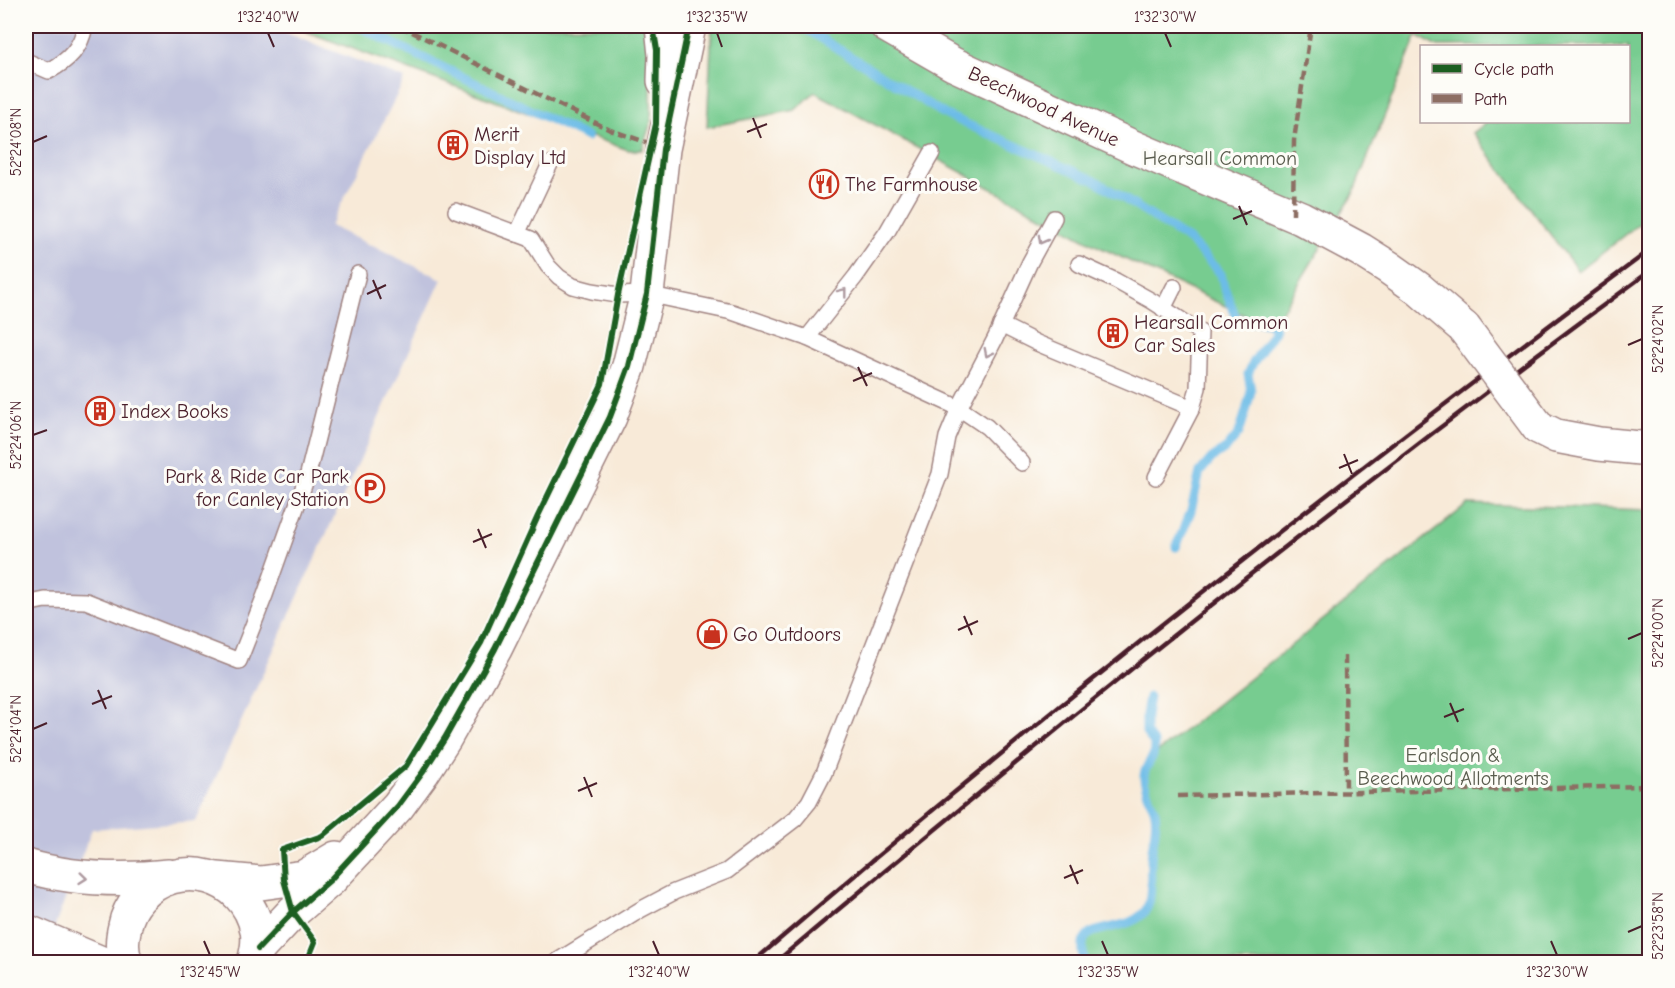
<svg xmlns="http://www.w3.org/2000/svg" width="1675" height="988" font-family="'Comic Neue',sans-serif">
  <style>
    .industrial { fill: #c0c2dd }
    .green { fill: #77cc90; stroke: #60765e; stroke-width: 1.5 }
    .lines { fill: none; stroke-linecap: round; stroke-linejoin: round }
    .stream { stroke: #6cbce7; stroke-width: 9 }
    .service-casing { stroke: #a18482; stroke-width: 18 }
    .tertiary-casing { stroke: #a18482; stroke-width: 36 }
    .service { stroke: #fff; stroke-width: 15 }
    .tertiary { stroke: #fff; stroke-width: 33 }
    .rail { stroke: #4a1f2b; stroke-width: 4.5 }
    .tertiary-bridge-casing { stroke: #a18482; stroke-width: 36; stroke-linecap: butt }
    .tertiary-bridge { stroke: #fff; stroke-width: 33 }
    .quiet { stroke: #8d6e63; stroke-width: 4.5; stroke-dasharray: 9 4.5; stroke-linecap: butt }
    .cycleway-casing { stroke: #fdfcf7; stroke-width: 10 }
    .cycleway { stroke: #1b5e20; stroke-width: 6 }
    .oneway { stroke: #ae9aa0 }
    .ticks { fill: none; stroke: #4a1f2b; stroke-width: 2 }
    .labels { text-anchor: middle; stroke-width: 6; stroke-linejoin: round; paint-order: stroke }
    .street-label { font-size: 20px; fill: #4a1f2b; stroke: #fdfcf7 }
    .poi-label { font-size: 20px; fill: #4a1f2b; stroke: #fdfcf7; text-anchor: start }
    .park-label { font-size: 20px; fill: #5a5c4e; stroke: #fdfcf7 }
    .neatline { fill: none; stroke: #4a1f2b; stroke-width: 2 }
    .ticks-label { font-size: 15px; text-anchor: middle; fill: #4a1f2b }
  </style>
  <rect width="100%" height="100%" fill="#fdfcf7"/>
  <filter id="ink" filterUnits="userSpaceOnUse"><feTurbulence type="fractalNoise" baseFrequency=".0167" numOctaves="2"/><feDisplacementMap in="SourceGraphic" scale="12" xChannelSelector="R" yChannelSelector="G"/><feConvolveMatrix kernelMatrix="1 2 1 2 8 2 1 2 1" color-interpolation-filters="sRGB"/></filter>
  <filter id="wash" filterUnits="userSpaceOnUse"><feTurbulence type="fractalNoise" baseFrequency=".008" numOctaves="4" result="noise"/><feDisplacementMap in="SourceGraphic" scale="24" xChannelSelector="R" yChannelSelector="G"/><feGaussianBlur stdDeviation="1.35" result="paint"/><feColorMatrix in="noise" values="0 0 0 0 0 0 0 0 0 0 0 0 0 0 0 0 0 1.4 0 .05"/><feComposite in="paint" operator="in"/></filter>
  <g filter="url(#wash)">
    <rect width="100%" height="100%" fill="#f8ead8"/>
    <path class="industrial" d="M26,26H268L405,79L330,226L442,279L196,821L92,829L41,962H26Z"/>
    <g class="green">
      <path d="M291,26H647L651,47V122L642,150H628Z"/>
      <path d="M712,26H1649V216L1578,271L1473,133L1487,122H1628V46H1435L1417,35L1353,194L1272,328L1093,244L815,92L795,110L707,127Z"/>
      <path d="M1468,504L1649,510V962H1084C1084,956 1081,946 1084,940C1091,924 1135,933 1147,907C1154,891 1150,865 1152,847C1153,840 1156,832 1157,825C1157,795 1132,786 1154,755Z"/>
    </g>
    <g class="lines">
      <g class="stream">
        <path d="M357,26L587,137"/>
        <path d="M801,26L946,115L1098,182L1190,241L1221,274L1224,287L1237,320L1268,324L1275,329L1253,363L1248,374L1251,391L1246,411L1239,433L1227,448L1212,458L1200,472L1191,511L1176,547"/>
        <path d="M1084,962C1084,956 1081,946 1084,940C1091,924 1134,932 1147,908C1153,895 1150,876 1151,862C1151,845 1158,829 1155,812C1152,801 1144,789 1144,777C1144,769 1149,763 1153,756C1154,752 1154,747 1154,743L1146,733V715L1149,697"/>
      </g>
    </g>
  </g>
  <g filter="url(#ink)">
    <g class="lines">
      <g class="service-casing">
        <g id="service">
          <path d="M26,61L49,71C69,60 81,48 85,26"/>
          <path d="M456,211L531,239L548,266L559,277L573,286L592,291L618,295L647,294L732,312L807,338L959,408L987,427L1022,463"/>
          <path d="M517,234L550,164"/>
          <path d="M1079,264L1116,281L1152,301L1200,332L1198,388L1192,408L1156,477"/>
          <path d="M1163,309L1174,287"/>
          <path d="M1001,325L1037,343L1192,408"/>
          <path d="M807,338L856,276L887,232L932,153"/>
          <path d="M26,604L45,600L86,601L239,661L265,595L308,474L358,274"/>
          <path d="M556,962L640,910L674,892L727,871L795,819L809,802L824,773L940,474L947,437L959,408L995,339L1030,262L1054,218"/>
        </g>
      </g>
      <g class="tertiary-casing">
        <g id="tertiary">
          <path d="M662,26L665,55L664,81"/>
          <path d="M887,26L953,64L1133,147L1301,218L1361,250L1388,267L1419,289L1464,328"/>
          <path d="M1538,427L1556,436L1599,444L1650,449"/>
          <path d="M26,866C73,880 120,881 169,876"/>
          <path d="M217,879L261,883L304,877L336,858"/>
          <path d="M26,931L99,962"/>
          <path d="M258,949L293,912L330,880L398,806L423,772L445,738L495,649L610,417L629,366L647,294L663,149L689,26"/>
          <path d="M126,962C121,951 122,938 125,926C127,915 132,906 139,898C177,855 246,874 257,930C259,941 257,952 254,962"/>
        </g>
      </g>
      <use href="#service" class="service"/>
      <use href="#tertiary" class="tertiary"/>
      <g class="rail">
        <path d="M753,962C1042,713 1343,478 1650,250"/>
        <path d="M776,962C838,909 902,857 965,805C1188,620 1416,442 1650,271"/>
      </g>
      <g class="tertiary-bridge-casing">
        <path id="tertiary-bridge" d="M1464,328L1538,427"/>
      </g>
      <use href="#tertiary-bridge" class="tertiary-bridge"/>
      <g class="quiet">
        <path d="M400,26L610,130L655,145"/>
        <path d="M1293,215L1294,140L1311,26"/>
        <path d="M1345,656L1346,792"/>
        <path d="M1178,796L1650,786"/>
      </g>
      <g class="cycleway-casing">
        <g id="cycleway">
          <path d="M258,949L293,912L330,880L398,806L423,772L445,738L495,649L610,417L629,366L647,294L663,149L689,26"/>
          <path d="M307,962L315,942L293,912L284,880L282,850L322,836L406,766L481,643L538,516L602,384L618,295L656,124L657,50L653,26"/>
        </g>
      </g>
      <use href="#cycleway" class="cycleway"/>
    </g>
    <defs><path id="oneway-chevron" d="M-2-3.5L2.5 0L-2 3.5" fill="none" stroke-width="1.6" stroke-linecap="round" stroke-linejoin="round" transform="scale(1.5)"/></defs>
    <g class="oneway">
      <use href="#oneway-chevron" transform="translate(1042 240) rotate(119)"/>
      <use href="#oneway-chevron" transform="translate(843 292) rotate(-52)"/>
      <use href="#oneway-chevron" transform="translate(988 353) rotate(117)"/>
      <use href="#oneway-chevron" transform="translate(83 878) rotate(6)"/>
    </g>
  </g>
  <path class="ticks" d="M268,33L274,47M717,33L722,47M1165,33L1171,47M753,118L761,138M747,132L767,124M33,142L47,136M1239,206L1247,225M1233,219L1252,211M373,280L381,299M367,294L386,285M1628,345L1642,339M858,367L867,386M853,381L872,373M33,435L47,430M1344,454L1352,474M1339,468L1358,460M478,529L486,548M473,542L492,534M964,616L972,635M958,630L978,621M1628,639L1642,633M98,690L106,709M1450,703L1458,722M92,704L112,696M1444,717L1464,709M33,729L47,723M584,777L592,797M578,791L597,783M1070,865L1078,884M1064,878L1083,870M1628,932L1642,926M204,941L210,955M653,941L659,955M1102,941L1108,955M1551,941L1557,955"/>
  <defs>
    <g id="building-ring" transform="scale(1.5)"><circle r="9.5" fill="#fdfcf7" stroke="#c8321e" stroke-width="1.5"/><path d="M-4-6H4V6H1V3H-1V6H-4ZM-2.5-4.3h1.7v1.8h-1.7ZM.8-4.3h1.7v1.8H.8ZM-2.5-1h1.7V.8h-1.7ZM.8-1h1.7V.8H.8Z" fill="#c8321e"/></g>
    <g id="restaurant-ring" transform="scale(1.5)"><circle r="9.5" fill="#fdfcf7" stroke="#c8321e" stroke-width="1.5"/><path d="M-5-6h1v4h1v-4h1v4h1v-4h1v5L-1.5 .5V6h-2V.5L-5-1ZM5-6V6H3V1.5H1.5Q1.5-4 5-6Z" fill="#c8321e"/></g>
    <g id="parking-ring" transform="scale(1.5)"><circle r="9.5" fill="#fdfcf7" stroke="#c8321e" stroke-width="1.5"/><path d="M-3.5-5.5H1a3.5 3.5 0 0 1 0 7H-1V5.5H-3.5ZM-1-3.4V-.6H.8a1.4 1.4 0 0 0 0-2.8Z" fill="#c8321e"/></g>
    <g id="shop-ring" transform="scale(1.5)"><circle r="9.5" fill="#fdfcf7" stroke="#c8321e" stroke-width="1.5"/><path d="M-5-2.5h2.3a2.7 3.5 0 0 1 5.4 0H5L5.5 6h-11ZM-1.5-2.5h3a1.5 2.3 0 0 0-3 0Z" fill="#c8321e"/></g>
  </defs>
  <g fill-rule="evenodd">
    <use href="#building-ring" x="453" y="145"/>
    <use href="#restaurant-ring" x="824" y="184"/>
    <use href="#building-ring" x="1113" y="333"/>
    <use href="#building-ring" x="100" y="411"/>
    <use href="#parking-ring" x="370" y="488"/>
    <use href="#shop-ring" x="712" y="634"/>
  </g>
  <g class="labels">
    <g class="street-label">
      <text transform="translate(1044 106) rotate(25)" y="7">Beechwood Avenue</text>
    </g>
    <g class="poi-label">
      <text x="474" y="141">Merit<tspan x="474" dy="23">Display Ltd</tspan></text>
      <text x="845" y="191">The Farmhouse</text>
      <text x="1134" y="329">Hearsall Common<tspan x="1134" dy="23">Car Sales</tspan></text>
      <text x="121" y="418">Index Books</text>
      <text x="349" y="483" text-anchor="end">Park &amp; Ride Car Park<tspan x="349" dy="23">for Canley Station</tspan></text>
      <text x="733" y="641">Go Outdoors</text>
    </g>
    <g class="park-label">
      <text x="1220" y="165">Hearsall Common</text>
      <text x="1453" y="762">Earlsdon &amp;<tspan x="1453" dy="23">Beechwood Allotments</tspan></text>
    </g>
  </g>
  <rect width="1675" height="988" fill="none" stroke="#fdfcf7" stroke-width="66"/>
  <rect x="1420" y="45" width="210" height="78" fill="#fdfcf7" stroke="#b5a4a5" stroke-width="1.5"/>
  <rect x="1432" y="64" width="30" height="9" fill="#1b5e20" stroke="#b5a4a5" stroke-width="1.5"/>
  <text x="1474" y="75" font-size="18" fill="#4a1f2b">Cycle path</text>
  <rect x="1432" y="94" width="30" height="9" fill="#8d6e63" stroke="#b5a4a5" stroke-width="1.5"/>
  <text x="1474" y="105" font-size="18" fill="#4a1f2b">Path</text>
  <rect x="33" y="33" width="1609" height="922" class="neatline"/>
  <g class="ticks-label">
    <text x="268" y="22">1°32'40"W</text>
    <text x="717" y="22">1°32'35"W</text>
    <text x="1165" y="22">1°32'30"W</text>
    <text transform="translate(16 142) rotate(-90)" y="5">52°24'08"N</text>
    <text transform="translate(1658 339) rotate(-90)" y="5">52°24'02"N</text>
    <text transform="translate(16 435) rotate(-90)" y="5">52°24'06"N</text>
    <text transform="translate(1658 633) rotate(-90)" y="5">52°24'00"N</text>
    <text transform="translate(16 729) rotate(-90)" y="5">52°24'04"N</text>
    <text transform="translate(1658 926) rotate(-90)" y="5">52°23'58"N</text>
    <text x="210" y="977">1°32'45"W</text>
    <text x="659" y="977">1°32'40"W</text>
    <text x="1108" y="977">1°32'35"W</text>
    <text x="1557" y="977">1°32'30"W</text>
  </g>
</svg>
